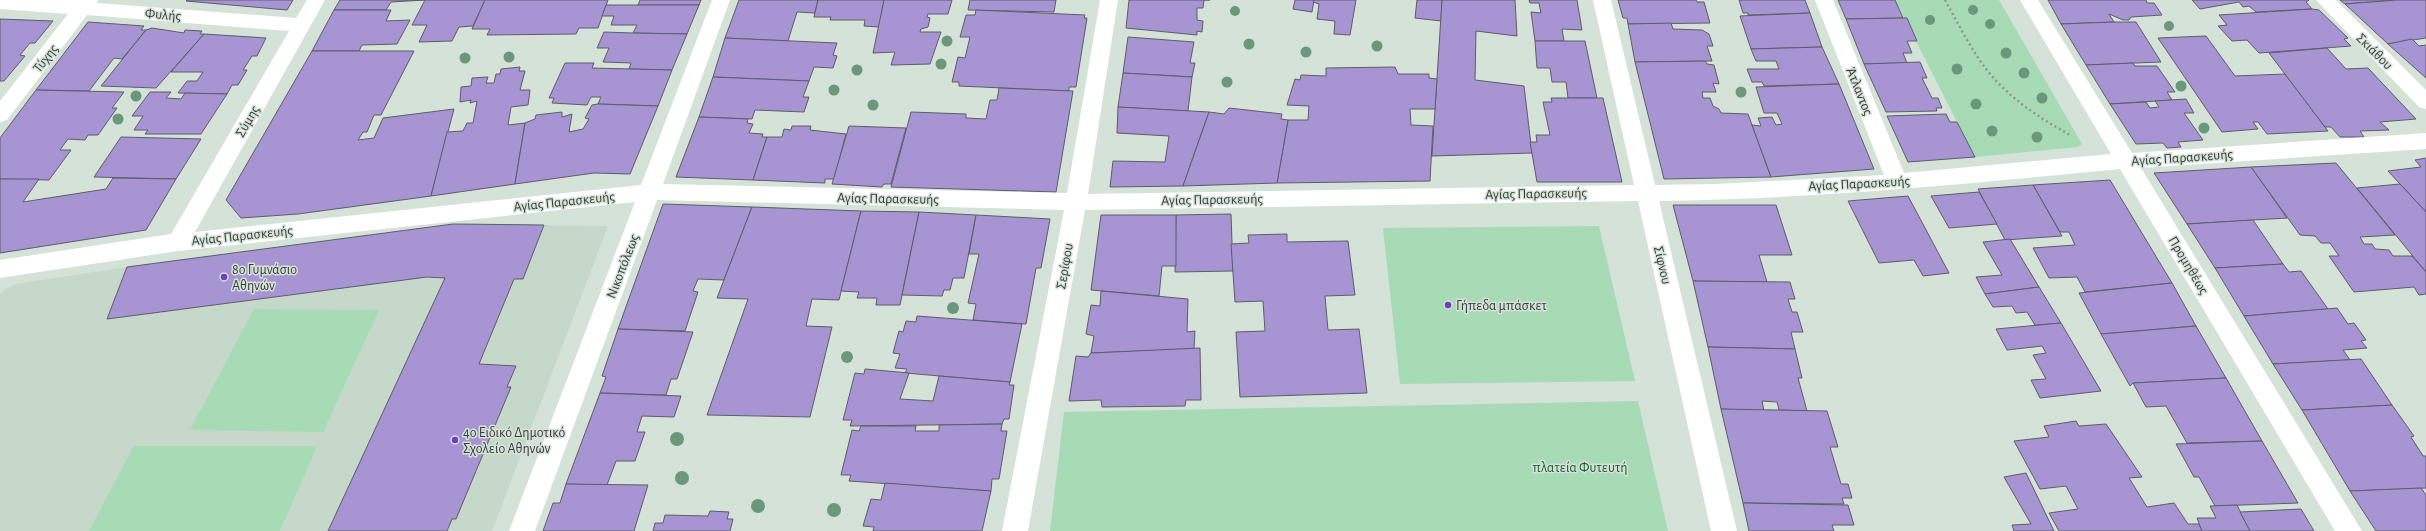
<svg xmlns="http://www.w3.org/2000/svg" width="2426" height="531" font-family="'Alegreya Sans',sans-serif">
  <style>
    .built { fill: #c5d8c9 }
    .green { fill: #a7dbb5 }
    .building { fill: #a795d3; stroke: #5f5c68 }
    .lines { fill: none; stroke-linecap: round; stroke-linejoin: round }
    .path { stroke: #8d9690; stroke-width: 2.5; stroke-dasharray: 2 3; stroke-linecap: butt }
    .street { fill: #fff; fill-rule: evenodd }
    .secondary { fill: #fff; fill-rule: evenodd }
    .tree { fill: #6b987d }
    .poi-dot { fill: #6f40b8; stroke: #d5e2d8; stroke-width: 1.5 }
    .labels { text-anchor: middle; stroke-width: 3; stroke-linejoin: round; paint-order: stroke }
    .street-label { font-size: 14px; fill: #383d3a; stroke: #d5e2d8 }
    .poi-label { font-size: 14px; fill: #383d3a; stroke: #d5e2d8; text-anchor: start }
    .park-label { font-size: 14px; fill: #155c33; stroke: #d5e2d8 }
  </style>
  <rect width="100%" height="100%" fill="#d5e2d8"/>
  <path class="built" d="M453,224L608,226L492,531H0V293L16,284L127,267Z"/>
  <g class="green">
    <path d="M1895,0H1999L2082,144L2078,147L1975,157Z"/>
    <path d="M1599,226L1635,381L1400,384L1383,228Z"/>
    <path d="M254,309L379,310L323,432L190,430Z"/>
    <path d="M1638,401L1668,531H1050L1064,412Z"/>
    <path d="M134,446H317L280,531H89Z"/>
  </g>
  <g class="building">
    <path d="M187,0H293L287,10L186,1Z"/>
    <path d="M340,0H425L391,2L386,10H334Z"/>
    <path d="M425,0H485L473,26L459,27L452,41L419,42L427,25H412Z"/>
    <path d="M485,0H608L598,28H579L576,34L487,35L490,29H472Z"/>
    <path d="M640,0H701L699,5H638Z"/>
    <path d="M739,0H818L815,13L797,12L788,41L725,38Z"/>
    <path d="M818,0H884L879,27L864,26L865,20H830L831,17H814Z"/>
    <path d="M884,0H952L948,14H928L927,17L930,18L928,27L921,29L920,32H941L930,64L891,65L895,52L873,53Z"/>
    <path d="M970,0H1056L1054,12L968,10Z"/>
    <path d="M1129,0H1210H1204L1203,8H1197V20L1203,21L1202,32L1197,31V35L1126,28Z"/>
    <path d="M1295,0H1314L1312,12L1293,9Z"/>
    <path d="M1314,0H1356L1350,35L1334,34L1335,21L1317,19L1319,4L1313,2Z"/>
    <path d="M1417,0H1442L1441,21L1415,18Z"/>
    <path d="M1442,0H1515L1517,36L1476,31L1475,80L1524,86L1532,153L1432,156Z"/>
    <path d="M1529,0H1577L1582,30L1562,29L1564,41H1535L1531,12L1541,13L1539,3H1530Z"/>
    <path d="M1618,0H1696L1697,2H1704L1710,23L1628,24L1627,18H1623Z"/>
    <path d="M1739,0H1805L1810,13L1748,15V13H1743Z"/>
    <path d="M1838,0H1895L1903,18L1846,19Z"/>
    <path d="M2048,0H2146L2147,3H2154L2162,15L2131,17L2129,20H2123L2109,14L2114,22L2061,24Z"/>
    <path d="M2192,0H2309L2306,2L2312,9L2256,12L2249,6L2243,7L2239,2L2200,9Z"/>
    <path d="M2340,0H2397L2345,4Z"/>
    <path d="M2397,0H2426V38L2388,44L2345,4Z"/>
    <path d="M606,5H699L687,34L633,33L637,25H611L614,16H602Z"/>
    <path d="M2312,9L2319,10L2348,38L2344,39L2351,46L2259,53L2247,40L2232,41L2218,26L2227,25L2219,15Z"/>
    <path d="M334,10H391L386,21L410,20L397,44L362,45L359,51H312Z"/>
    <path d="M976,10L1085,15L1084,18H1087L1076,87H1069V91L959,86V82H952L958,57L965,58L970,37H960L966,15H975Z"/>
    <path d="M1810,13L1822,47L1751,49L1740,16Z"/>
    <path d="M1903,18H1907L1917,41H1907L1912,53H1903L1907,63L1864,64L1846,19Z"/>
    <path d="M0,19L53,21L35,43H30L20,55L25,56L4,81H0Z"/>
    <path d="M88,22L144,26L141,30H146L122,59L114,58L89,91L36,90Z"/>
    <path d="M2114,22H2136L2161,62L2086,65L2061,24Z"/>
    <path d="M1671,23L1673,29L1702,30L1709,34L1713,46H1707L1712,61L1635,62L1628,24Z"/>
    <path d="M152,28L184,33L185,30L202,31L200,34H204L156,88L101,86L146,30Z"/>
    <path d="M604,32L633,33L687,34L672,70L629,69L631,63L603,62L609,48H597Z"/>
    <path d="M204,34L266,38L257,56H252L243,70H247L238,85H232L227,94L178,93L187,81H197L203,72H171Z"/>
    <path d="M2206,36L2235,76L2285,74L2328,131L2267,134L2258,122H2253L2258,129L2222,132L2158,38Z"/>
    <path d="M1128,37L1194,42L1190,63H1195L1192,77L1123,73Z"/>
    <path d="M725,38L837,43L833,55L837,56L833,68L814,67L809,81L713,77Z"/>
    <path d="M2412,39L2419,46L2426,45V78L2388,44Z"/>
    <path d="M1535,41H1585L1597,98H1568L1566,82H1552L1550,68H1537Z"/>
    <path d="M1822,47L1839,84L1764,86L1762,82H1752L1747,69H1779L1776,61H1756L1751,49Z"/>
    <path d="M2327,48L2346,69L2368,68L2416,119L2380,122L2389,130L2360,131L2364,137H2340L2331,127H2325L2269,53Z"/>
    <path d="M312,51H414L381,115H374L367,132H363L358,140L374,138L383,118L454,109L431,196L298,214L241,218L226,200Z"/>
    <path d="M1705,61L1707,64L1714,65L1719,84L1713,83L1716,92H1702L1703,98H1710L1713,106L1719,109L1721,113L1748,114L1771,177L1664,179L1635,62Z"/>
    <path d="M1920,62L1927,78H1922L1932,98H1938L1942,108H1936L1937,111L1886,112L1864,64Z"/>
    <path d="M565,63H594L592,68L672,70L658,106L598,104L601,97H591L587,105L552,103L554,98H549Z"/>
    <path d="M2133,63L2135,66H2157L2175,92H2167L2172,100L2110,104L2086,65Z"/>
    <path d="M520,67L519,71H525L520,90H530L528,105L511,107L508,125L525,123L515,184L431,196L447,132L463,131L467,123H473L477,101L470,103L471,100L460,102L461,87L471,86L472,78L488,77L486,83H494L496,74H500L501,69Z"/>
    <path d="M1395,67L1398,74H1429V78L1437,79L1435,109H1410L1411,125L1433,126L1430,181L1277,183L1288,120H1308L1309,106L1287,105L1295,79L1300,80L1301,75L1326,76V68Z"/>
    <path d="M1123,73L1192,77L1188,111L1118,107Z"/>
    <path d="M713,77L809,81L803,97H809L804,112L755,110L752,119L699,117Z"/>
    <path d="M1839,84L1874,169L1771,177L1752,125L1761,126L1758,118L1772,117L1776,125L1782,124L1777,113H1764L1756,87Z"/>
    <path d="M999,88L1073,91L1056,192L891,187L911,112L966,114V118L986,119L990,100H997Z"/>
    <path d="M36,90L124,92L112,108H117L98,135H88L85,140L68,139L60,150H71L49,180L0,179V138Z"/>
    <path d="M150,92H171L166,98L181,99L185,93L227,94L201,134H145L148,130H134L143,116H132Z"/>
    <path d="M1551,98H1603L1622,182H1537L1530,142H1537L1536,135H1550L1543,102H1552Z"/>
    <path d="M2186,99L2194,113H2184L2203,140L2178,142L2181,147L2167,148L2163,143L2136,144L2110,104L2146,102L2150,108L2159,107L2155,101Z"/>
    <path d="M598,104L658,106L630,174L594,173L515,184L525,123L535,119L536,115L562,112V117L572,114L569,132L583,129L589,119L585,118L592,105Z"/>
    <path d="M1118,107L1209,112L1183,186L1110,187L1113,161L1165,162L1169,136L1117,133Z"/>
    <path d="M1229,108L1282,114L1281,119L1288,120L1277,183L1183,186L1209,112L1224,114Z"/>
    <path d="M1946,114L1950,122H1957L1975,157L1908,162L1887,116Z"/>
    <path d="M699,117L748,119L747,123L753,124L749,133L763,134L762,137H767L753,180L676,177Z"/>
    <path d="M792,126H811L810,130L846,134L834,179H825V183L753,180L767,137H782L784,129L791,130Z"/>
    <path d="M849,126L906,128L891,184H884L882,187L832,184Z"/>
    <path d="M121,137L201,139L176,179L94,177Z"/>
    <path d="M2426,158V212L2388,171L2421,167L2415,160Z"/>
    <path d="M2336,163L2395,235L2360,237L2364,244H2372L2375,249L2389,250L2393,256H2412L2426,272V294L2419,295L2414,287L2354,292L2329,256H2339L2330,243H2321L2315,236L2300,235L2251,167Z"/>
    <path d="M2251,167L2287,218L2187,224L2154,173Z"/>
    <path d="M113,178L176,179L146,230L0,253V179H39L23,202L106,189Z"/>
    <path d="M2110,180L2172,283L2085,292L2077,277L2049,278L2033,248L2075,245L2069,232H2060L2033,185Z"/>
    <path d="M2400,184L2426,212V272L2357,188Z"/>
    <path d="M2033,185L2062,236L2005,240L1978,189Z"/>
    <path d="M1979,192L1997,224L1949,228L1931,196Z"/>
    <path d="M1908,196L1949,273L1923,276L1914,260L1879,263L1848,201Z"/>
    <path d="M663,204L752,207L724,280L698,279L693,291L698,292L685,331L618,329Z"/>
    <path d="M1673,205H1776L1792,255H1759L1767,282L1693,281Z"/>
    <path d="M752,207L861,211L839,300L812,299L806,326L832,327L810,417L707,415L748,299L717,298Z"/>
    <path d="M861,211L919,212L900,305H876L877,298H857L859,292L841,291Z"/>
    <path d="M919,212L976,215L964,278H953L950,290H944L942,296L902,295Z"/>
    <path d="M1231,214L1233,271L1175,272L1176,215Z"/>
    <path d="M976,215L1050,219L1041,268H1036L1026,324L973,320L976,304L968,303L979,254H969Z"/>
    <path d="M1101,215H1176V266H1162L1159,296L1091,290Z"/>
    <path d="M2253,220L2283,264L2215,268L2187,224Z"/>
    <path d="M453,224L544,225L523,279H514L479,364L516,366L507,387H511L456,519H452L447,531H328L445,278L427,277L107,319L127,267Z"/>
    <path d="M1287,234V242L1348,241L1355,295L1325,296L1328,330L1359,329L1367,393L1240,397L1236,332L1265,331L1263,301L1235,302L1231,244L1249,243L1248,235Z"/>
    <path d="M2010,239L2039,287L1985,294L1976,277L2002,275L1983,242Z"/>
    <path d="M2283,264L2289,272L2301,271L2328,309L2244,316L2215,268Z"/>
    <path d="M1693,281L1790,282L1795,299H1788L1792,312H1797L1803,332H1791L1795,349L1708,347Z"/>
    <path d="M2172,283L2196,326L2101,334L2079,293Z"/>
    <path d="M2039,287L2061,323L2035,325L2027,312L2016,313L2012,306L1993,307L1985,294Z"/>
    <path d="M1101,291L1188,299L1187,332L1195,331L1194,349L1091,353L1094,336L1086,334L1091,305L1100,306Z"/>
    <path d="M2337,308L2348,324L2354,323L2366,340L2361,341L2367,348L2343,350L2350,360L2273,364L2244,316Z"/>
    <path d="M917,316L1022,324L1010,382L905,373L907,369L895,368L900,354L893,353L899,331L903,332L906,321L916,322Z"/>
    <path d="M2061,323L2101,391L2040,398L2031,380L2046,379L2033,355L2046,353L2042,346L2007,350L1996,329Z"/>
    <path d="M2196,326L2226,378L2133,383L2130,386L2101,334Z"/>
    <path d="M618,329L693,332L677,379H671L666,395L600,393L606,377L602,376Z"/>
    <path d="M1708,347L1795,349L1802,378H1798L1807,411L1779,410L1777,402L1762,401L1764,411L1721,409Z"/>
    <path d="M1200,348L1201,400H1186L1185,406L1102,407L1101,400L1069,401L1076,356L1088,357L1091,353Z"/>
    <path d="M2361,359L2392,405L2302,410L2273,364Z"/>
    <path d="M865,369L909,373L900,399L933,401L939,376L1010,382L1009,385H1014L1009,419H1004L1002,424L850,426L852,420H843L855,373L864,374Z"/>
    <path d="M2226,378L2262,441L2187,443L2166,406L2146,407L2133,383Z"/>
    <path d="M600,393L681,396L674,417L642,416L637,432H645L635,461H616L607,485L566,484Z"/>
    <path d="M2392,405L2414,436L2411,437L2423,456H2426V488L2350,491L2302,410Z"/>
    <path d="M1721,409L1827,411L1838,447H1830L1841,484H1848L1852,498H1842L1844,504L1743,503Z"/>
    <path d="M2076,421L2079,426L2106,424L2142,477L2129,478L2147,507L2174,503L2188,524H2199L2202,531H2059L2049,513L2078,509L2066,486L2040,489L2014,441L2049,437L2044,426Z"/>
    <path d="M1002,424L1001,431H1007L999,479H992L991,491L849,481L851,475H841L852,430L859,431L861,426H916L915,431H939V425Z"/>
    <path d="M2262,441L2298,503L2215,506L2199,477H2194L2176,444Z"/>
    <path d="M2026,473L2054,531H2014L2012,525L2031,524L2004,477Z"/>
    <path d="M885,483L991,491L982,531H873L874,527L863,526L871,499L881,500Z"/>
    <path d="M566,484L648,485L634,531H543L553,503H560Z"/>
    <path d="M2421,488L2426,495V531H2376L2350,491Z"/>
    <path d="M1743,503L1848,505L1854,525H1832L1834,531H1749Z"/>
    <path d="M2237,505L2250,531H2202L2197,518H2216L2210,506Z"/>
    <path d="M2301,509L2314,531H2250L2240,512Z"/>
    <path d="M710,511L729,512L727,519H733L730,531H653L655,523H663L665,515L708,516Z"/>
  </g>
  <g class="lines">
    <path class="path" d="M1945,0C1958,23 1970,48 1986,69C2008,97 2039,118 2070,135"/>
    <path class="street" d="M0,0H98L97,3L296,18L307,0H325L195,232L641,185L712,0H730L663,184L1067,193L1100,0H1118L1088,194L1634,185L1593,0H1611L1655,185L1716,184L1884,175L1815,0H1833L1904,173L2111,154L2020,0H2038L2132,153L2426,133V149L2141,168L2362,531H2335L2120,169C1967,184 1813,199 1659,201L1737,531H1711L1638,201L1085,210L1028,531H1002L1064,210L657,200L535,531H509L635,202L178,251L0,278V260L171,234L289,31L87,15L7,120L0,122V101L68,14L0,9Z"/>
    <path class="secondary" d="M2316,0H2336L2426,90V109L2419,107Z"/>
  </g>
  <g class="tree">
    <circle cx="1973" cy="10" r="5"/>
    <circle cx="1235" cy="11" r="5"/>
    <circle cx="1930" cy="20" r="5"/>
    <circle cx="1990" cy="24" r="5"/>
    <circle cx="2169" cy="26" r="5"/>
    <circle cx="947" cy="41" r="5.5"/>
    <circle cx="1249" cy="44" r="5.5"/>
    <circle cx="1377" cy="46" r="5.5"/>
    <circle cx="1306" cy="52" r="5.5"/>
    <circle cx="2006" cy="53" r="5.5"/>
    <circle cx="509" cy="57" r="5.5"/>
    <circle cx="465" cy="58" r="5.5"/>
    <circle cx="941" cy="64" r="5.5"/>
    <circle cx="1957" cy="69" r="5.5"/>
    <circle cx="857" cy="70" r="5.5"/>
    <circle cx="2024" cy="73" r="5.5"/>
    <circle cx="1227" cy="82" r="5.5"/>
    <circle cx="2181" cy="86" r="5.5"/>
    <circle cx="834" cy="90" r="5.5"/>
    <circle cx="1741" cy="92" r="5.5"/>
    <circle cx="136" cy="96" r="5.5"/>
    <circle cx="2042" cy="98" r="5.5"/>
    <circle cx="1976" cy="104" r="5.5"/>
    <circle cx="873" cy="105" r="5.5"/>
    <circle cx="118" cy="119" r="5.5"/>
    <circle cx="2204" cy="128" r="5.5"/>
    <circle cx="1992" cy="131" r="5.5"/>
    <circle cx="2037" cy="137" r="5.5"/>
    <circle cx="953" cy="308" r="6"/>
    <circle cx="847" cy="357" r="6"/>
    <circle cx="677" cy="439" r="7"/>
    <circle cx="682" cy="478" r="7"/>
    <circle cx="758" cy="506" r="7"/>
    <circle cx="834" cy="510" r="7"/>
  </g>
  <g class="poi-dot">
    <circle cx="224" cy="277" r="4"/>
    <circle cx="1448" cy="305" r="4"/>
    <circle cx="455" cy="440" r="4"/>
  </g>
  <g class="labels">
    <g class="street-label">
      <text transform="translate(163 14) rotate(5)" y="5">Φυλής</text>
      <text transform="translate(2375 51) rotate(45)" y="5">Σκιάθου</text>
      <text transform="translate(45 58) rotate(-52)" y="5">Τύχης</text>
      <text transform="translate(1860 91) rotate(68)" y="5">Άτλαντος</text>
      <text transform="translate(247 121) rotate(-60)" y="5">Σύμης</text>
      <text transform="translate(2182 157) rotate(-4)" y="5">Αγίας Παρασκευής</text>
      <text transform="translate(1859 183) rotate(-3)" y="5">Αγίας Παρασκευής</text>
      <text transform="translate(1536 193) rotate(-1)" y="5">Αγίας Παρασκευής</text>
      <text transform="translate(888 198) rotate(1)" y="5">Αγίας Παρασκευής</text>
      <text transform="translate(1212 199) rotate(-1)" y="5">Αγίας Παρασκευής</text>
      <text transform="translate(564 201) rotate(-6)" y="5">Αγίας Παρασκευής</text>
      <text transform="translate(242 235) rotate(-6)" y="5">Αγίας Παρασκευής</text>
      <text transform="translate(1663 265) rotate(77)" y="5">Σίφνου</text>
      <text transform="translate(2189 265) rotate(59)" y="5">Προμηθέως</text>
      <text transform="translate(622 266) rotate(-69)" y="5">Νικοπόλεως</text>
      <text transform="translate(1064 266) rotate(-80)" y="5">Σερίφου</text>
    </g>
    <g class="poi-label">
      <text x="232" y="274">8ο Γυμνάσιο<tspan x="232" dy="16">Αθηνών</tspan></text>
      <text x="1456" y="310">Γήπεδα μπάσκετ</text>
      <text x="463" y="437">4ο Ειδικό Δημοτικό<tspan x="463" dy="16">Σχολείο Αθηνών</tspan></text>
    </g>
    <g class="park-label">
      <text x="1580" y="472">πλατεία Φυτευτή</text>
    </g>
  </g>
</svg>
